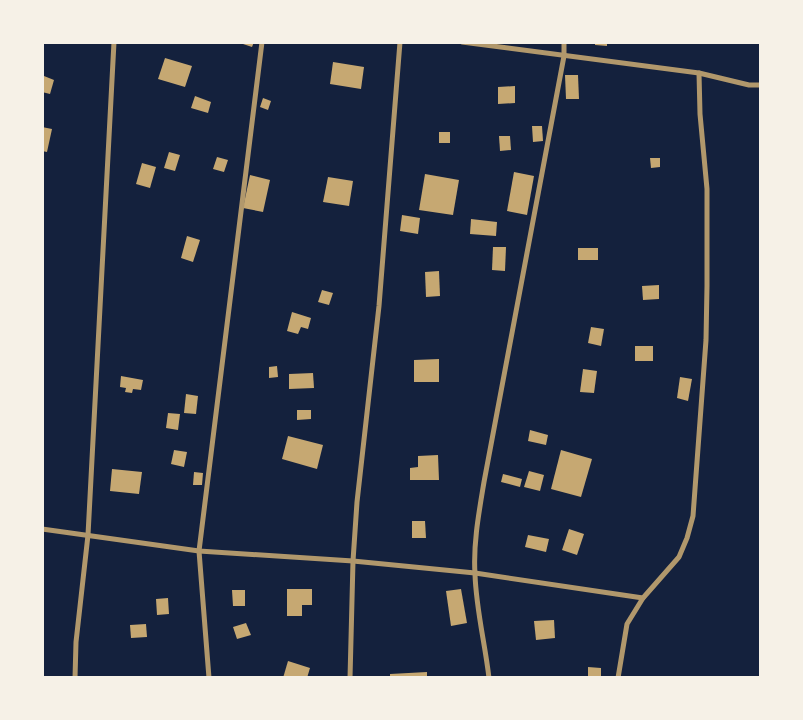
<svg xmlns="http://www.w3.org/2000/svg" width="803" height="720" font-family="Spectral,serif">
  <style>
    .building { fill: #c6a872 }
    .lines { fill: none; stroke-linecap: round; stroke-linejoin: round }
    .minor { stroke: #b1986c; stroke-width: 5 }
  </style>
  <rect width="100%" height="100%" fill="#14213d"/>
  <g class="building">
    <path d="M243,42H254L252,47L243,44Z"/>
    <path d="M595,42H607V46L595,45Z"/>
    <path d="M165,58L192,66L185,87L158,79Z"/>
    <path d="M333,62L364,67L361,89L330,84Z"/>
    <path d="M565,75H578L579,99H566Z"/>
    <path d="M44,76L54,80L50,94L42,92Z"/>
    <path d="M515,86V103L498,104V87Z"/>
    <path d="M195,96L211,102L208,113L191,108Z"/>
    <path d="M263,98L271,101L268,110L260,107Z"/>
    <path d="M532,126H542L543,141L533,142Z"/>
    <path d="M42,127L52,129L47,152L42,151Z"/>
    <rect x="439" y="132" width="11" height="11"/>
    <path d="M499,136H510L511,150L500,151Z"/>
    <path d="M169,152L180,155L175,171L164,168Z"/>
    <path d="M217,157L228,160L224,172L213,169Z"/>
    <path d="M650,158H660V167L651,168Z"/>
    <path d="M142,163L156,167L150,188L136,184Z"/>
    <path d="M514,172L534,176L527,215L507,211Z"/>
    <path d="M425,174L459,180L453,215L419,210Z"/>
    <path d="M250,175L270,180L263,212L243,208Z"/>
    <path d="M328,177L353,181L349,206L323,202Z"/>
    <path d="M402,215L420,218L418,234L400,231Z"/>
    <path d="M471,219L497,222L496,236L470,234Z"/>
    <path d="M187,236L200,240L193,262L181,258Z"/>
    <path d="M493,247H506L505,271L492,270Z"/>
    <rect x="578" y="248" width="20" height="12"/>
    <path d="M439,271L440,296L426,297L425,272Z"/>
    <path d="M659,285V299L643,300L642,286Z"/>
    <path d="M322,290L333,293L329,305L318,302Z"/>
    <path d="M292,312L311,318L308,329L301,327L298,334L287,331Z"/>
    <path d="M591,327L604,329L601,346L588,343Z"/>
    <rect x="635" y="346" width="18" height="15"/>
    <path d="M439,359V382H414V360Z"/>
    <path d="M277,366L278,377L269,378V367Z"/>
    <path d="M583,369L597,371L594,393L580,392Z"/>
    <path d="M313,373L314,388L289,389V374Z"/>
    <path d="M121,376L143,380L141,390L133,389L132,393L125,392L126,388L120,387Z"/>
    <path d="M680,377L692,379L688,401L677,398Z"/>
    <path d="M186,394L198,396L196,414L184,413Z"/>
    <path d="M297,410H311V419L297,420Z"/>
    <path d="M168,413L180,414L178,430L166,428Z"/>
    <path d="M530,430L548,435L546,445L528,441Z"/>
    <path d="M288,436L323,445L317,469L282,459Z"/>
    <path d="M174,450L187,452L184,467L171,464Z"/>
    <path d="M561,450L592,459L581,497L551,489Z"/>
    <path d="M438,455L439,480H410V468L418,467V456Z"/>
    <path d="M112,469L142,472L139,494L110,491Z"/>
    <path d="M529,471L544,475L540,491L524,487Z"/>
    <path d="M194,472L203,473L202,485H193Z"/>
    <path d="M503,474L522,479L520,487L501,482Z"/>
    <path d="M412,521H425L426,538H412Z"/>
    <path d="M569,529L584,534L577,555L562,550Z"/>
    <path d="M528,535L549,539L546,552L525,547Z"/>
    <path d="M287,589H312V605H302V616H287Z"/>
    <path d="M461,589L467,623L451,626L446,591Z"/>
    <path d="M232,590H245V606H233Z"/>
    <path d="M168,598L169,614L157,615L156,599Z"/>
    <path d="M554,620L555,638L536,640L534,621Z"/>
    <path d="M246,623L251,635L237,639L233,627Z"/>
    <path d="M146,624L147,637L131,638L130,625Z"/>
    <path d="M288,661L310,668L307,678H283Z"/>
    <path d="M588,667L601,668V678H588Z"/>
    <path d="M427,672V678H390V674Z"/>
  </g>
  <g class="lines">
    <g class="minor">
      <path d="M462,42L699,73L749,85H760"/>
      <path d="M42,529L199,551L353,561L475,573L643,598"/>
      <path d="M75,678L76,642L88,535L114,42"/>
      <path d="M209,678L199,551L262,42"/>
      <path d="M350,678L353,561L357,502L379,306L400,42"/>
      <path d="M489,678C485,643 476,609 475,574C473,544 479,512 484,482L564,56V42"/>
      <path d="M618,678L627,624L643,598L679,557L687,538L693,516L706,340L707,286V189L700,114L699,73"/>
    </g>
  </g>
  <rect width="803" height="720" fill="none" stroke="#f6f1e7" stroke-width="88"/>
</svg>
